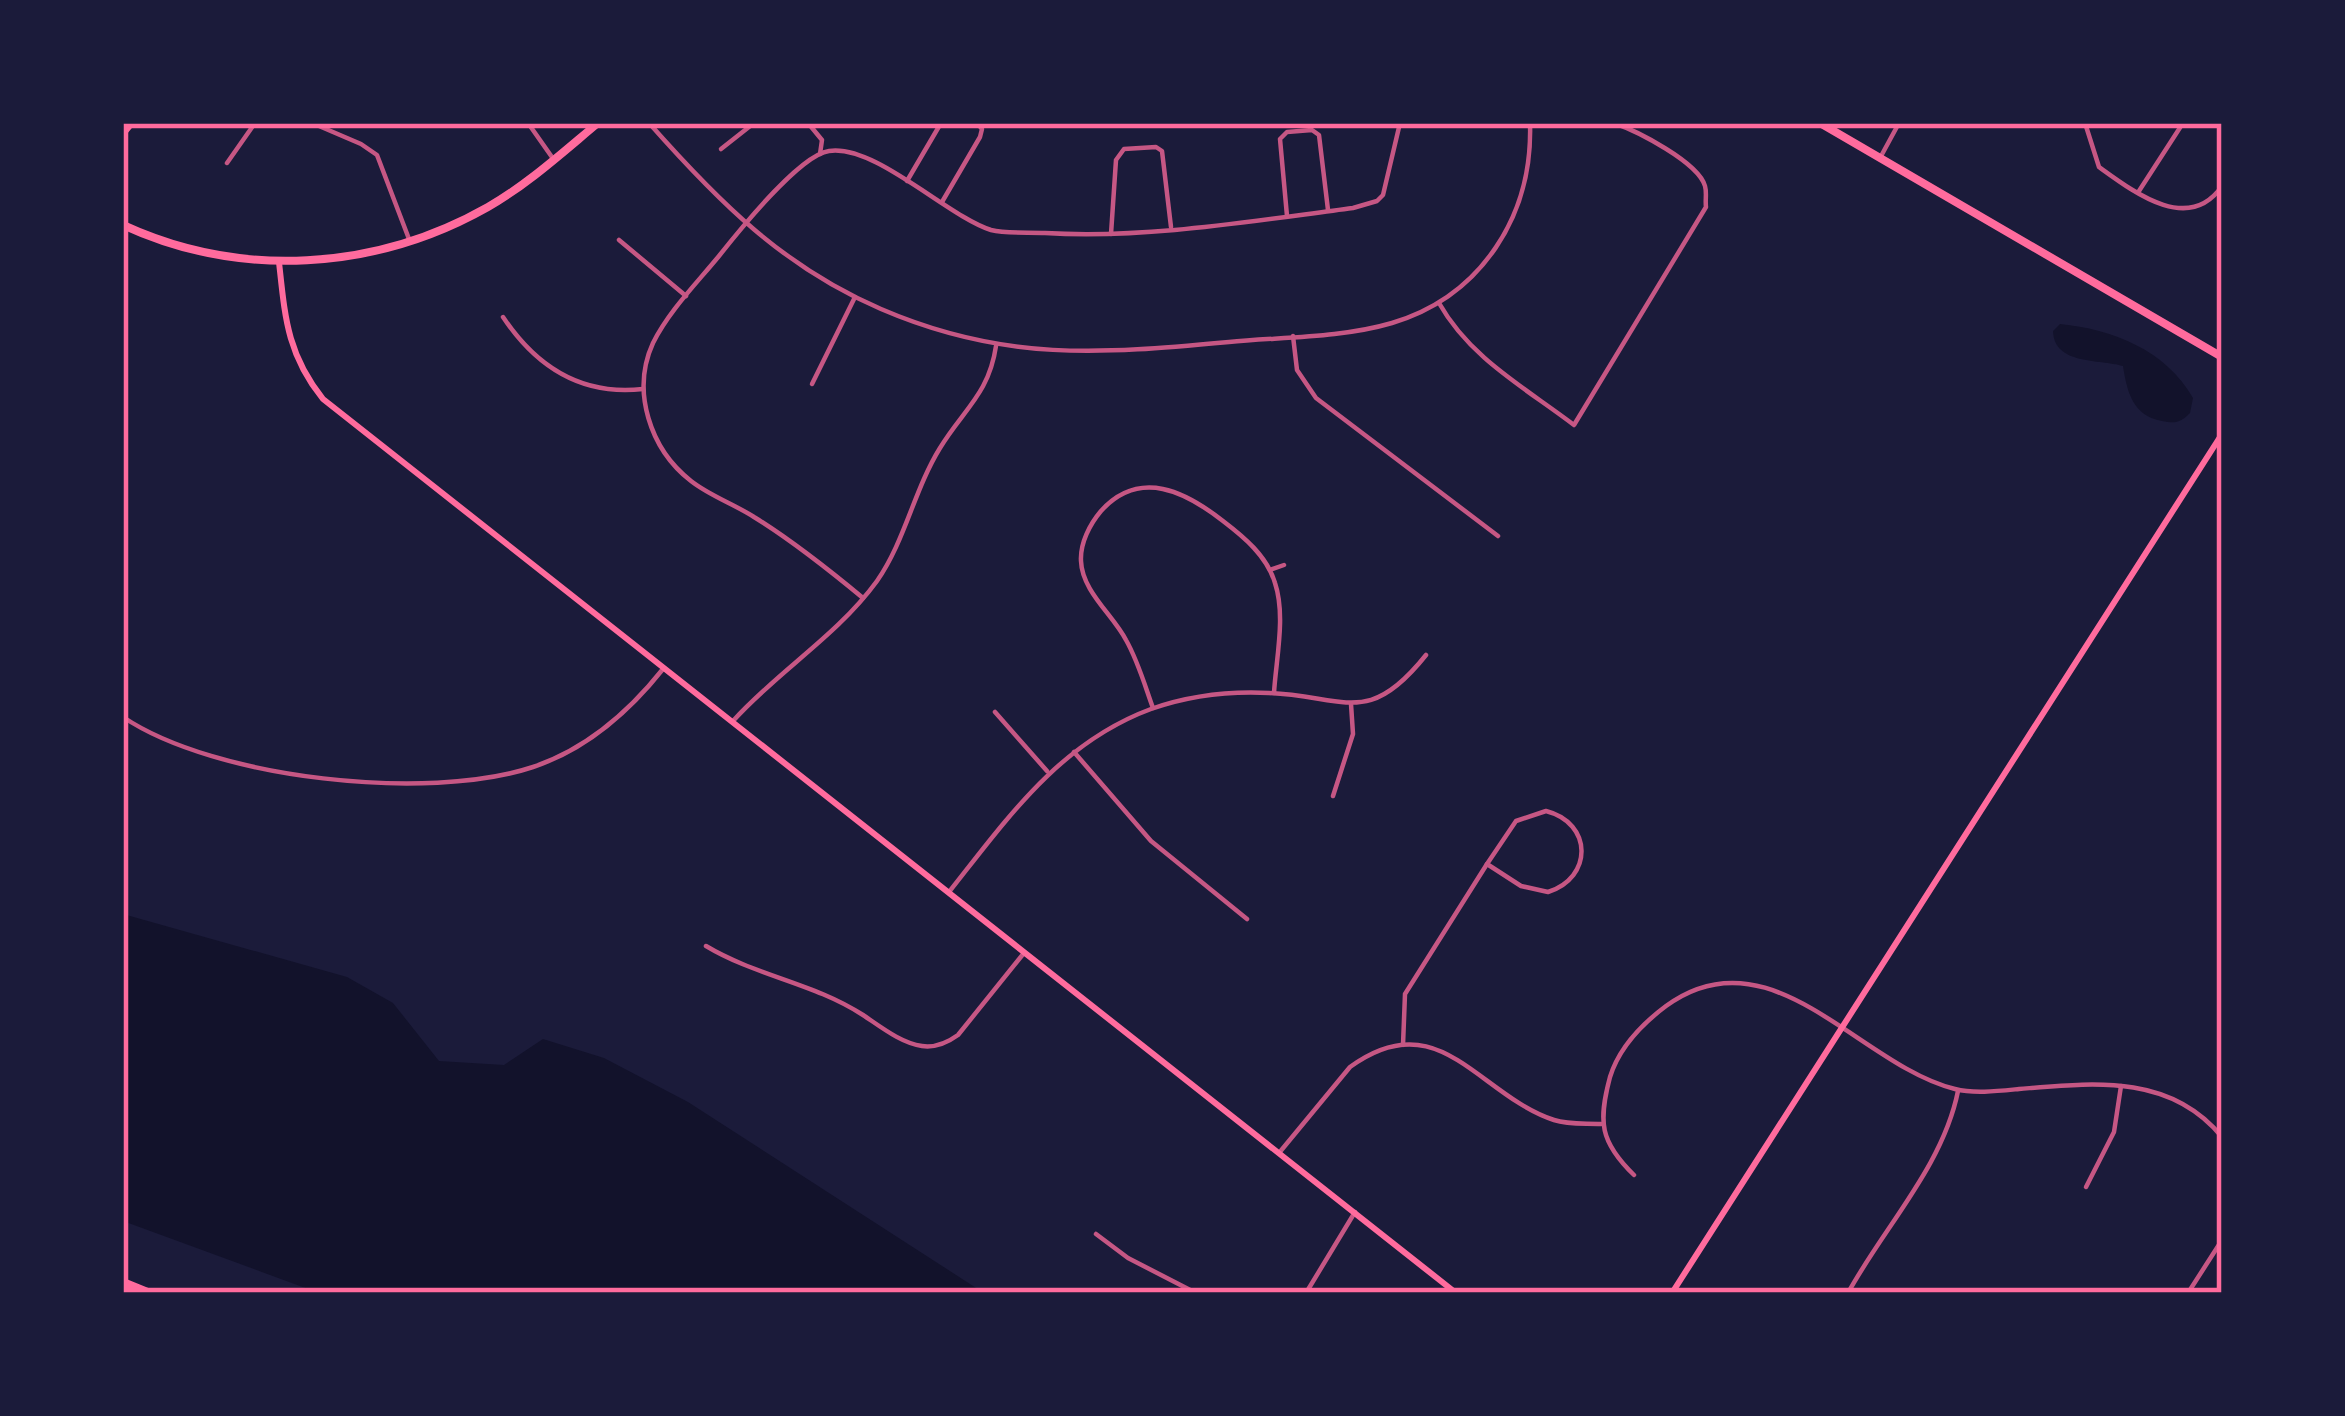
<svg xmlns="http://www.w3.org/2000/svg" width="2345" height="1416" font-family="Bitter,serif">
  <style>
    .water { fill: #12122b }
    .lines { fill: none; stroke-linecap: round; stroke-linejoin: round }
    .minor { stroke: #c65784; stroke-width: 4.5 }
    .secondary { stroke: #ff6b9d; stroke-width: 6 }
    .primary { stroke: #ff6b9d; stroke-width: 8 }
    .neatline { fill: none; stroke: #ff6b9d; stroke-width: 4.5 }
  </style>
  <rect width="100%" height="100%" fill="#1b1b3a"/>
  <g class="water">
    <path d="M2060,324C2112,329 2166,350 2193,398L2190,413C2181,422 2176,424 2162,421C2133,416 2127,392 2123,366C2099,359 2054,365 2053,331Z"/>
    <path d="M123,914L347,977L393,1003L439,1061L504,1065L543,1039L604,1058L688,1102L984,1293H319L123,1221Z"/>
  </g>
  <g class="lines">
    <g class="minor">
      <path d="M312,123L361,144L377,155L409,239"/>
      <path d="M528,123L554,160"/>
      <path d="M649,123C718,201 783,267 881,309C1004,362 1100,354 1229,342C1281,337 1341,338 1392,323C1482,296 1533,215 1530,123"/>
      <path d="M808,123L822,140L820,154"/>
      <path d="M2085,123L2099,167C2135,193 2189,234 2222,186"/>
      <path d="M721,149L754,123"/>
      <path d="M1880,158L1899,123"/>
      <path d="M227,163L255,123"/>
      <path d="M907,181L941,123"/>
      <path d="M2139,191L2183,123"/>
      <path d="M942,202L980,137L982,129L977,123"/>
      <path d="M1287,216L1280,139L1287,132L1312,130L1319,135L1328,210"/>
      <path d="M1111,234L1116,160L1124,149L1156,147L1162,151L1171,227"/>
      <path d="M619,240L686,296"/>
      <path d="M1439,303C1470,358 1524,387 1574,425L1706,207C1705,200 1707,193 1705,186C1698,162 1637,131 1614,123"/>
      <path d="M503,317C537,368 582,396 643,389"/>
      <path d="M1293,336L1297,370L1316,398L1498,536"/>
      <path d="M812,384L855,297"/>
      <path d="M1270,570L1284,565"/>
      <path d="M863,598C828,569 793,541 754,517C734,504 710,496 691,481C650,449 631,391 653,343C669,311 696,284 719,256C738,232 800,155 829,151C875,144 947,216 991,230C1007,234 1029,232 1045,233C1147,239 1252,221 1353,208L1377,201L1383,195L1400,123"/>
      <path d="M1153,708C1145,686 1138,661 1126,640C1113,615 1082,591 1081,561C1080,543 1090,524 1101,511C1140,468 1186,492 1223,521C1244,537 1267,556 1275,583C1286,616 1276,659 1274,693"/>
      <path d="M995,712L1047,771"/>
      <path d="M123,717C215,779 428,802 533,767C587,749 628,713 663,669"/>
      <path d="M733,721C778,671 837,636 877,581C905,541 914,490 940,448C963,410 989,394 996,346"/>
      <path d="M1074,752L1151,841L1247,919"/>
      <path d="M1333,796L1353,734L1351,704"/>
      <path d="M1546,811C1593,823 1593,878 1548,892L1521,886L1487,864L1516,821Z"/>
      <path d="M949,892C1007,819 1059,743 1151,709C1188,696 1230,691 1269,693C1345,696 1368,728 1426,655"/>
      <path d="M706,946C756,976 814,983 863,1015C881,1027 901,1043 922,1046C936,1048 947,1043 958,1035L1024,953"/>
      <path d="M1403,1045L1405,994L1487,864"/>
      <path d="M1279,1153L1350,1067C1439,1002 1478,1095 1554,1120C1569,1125 1585,1123 1601,1124"/>
      <path d="M1634,1175C1600,1142 1598,1122 1610,1077C1619,1048 1642,1024 1666,1006C1771,929 1860,1066 1955,1089C1974,1094 1999,1091 2019,1089C2092,1083 2170,1073 2222,1137"/>
      <path d="M2086,1187L2114,1132L2121,1086"/>
      <path d="M1096,1234L1128,1258L1196,1293"/>
      <path d="M1306,1293L1355,1212"/>
      <path d="M1848,1293C1884,1227 1943,1166 1958,1091"/>
      <path d="M2188,1293L2222,1240"/>
    </g>
    <g class="secondary">
      <path d="M123,134L132,123"/>
      <path d="M279,262C285,317 287,354 323,399L1456,1293"/>
      <path d="M1672,1293L2222,434"/>
    </g>
    <g class="primary">
      <path d="M1820,123L2222,357"/>
      <path d="M123,225C240,279 375,271 488,207C528,184 563,152 598,123"/>
      <path d="M123,1282L150,1293"/>
    </g>
  </g>
  <rect width="2345" height="1416" fill="none" stroke="#1b1b3a" stroke-width="252"/>
  <rect x="126" y="126" width="2093" height="1164" class="neatline"/>
</svg>
